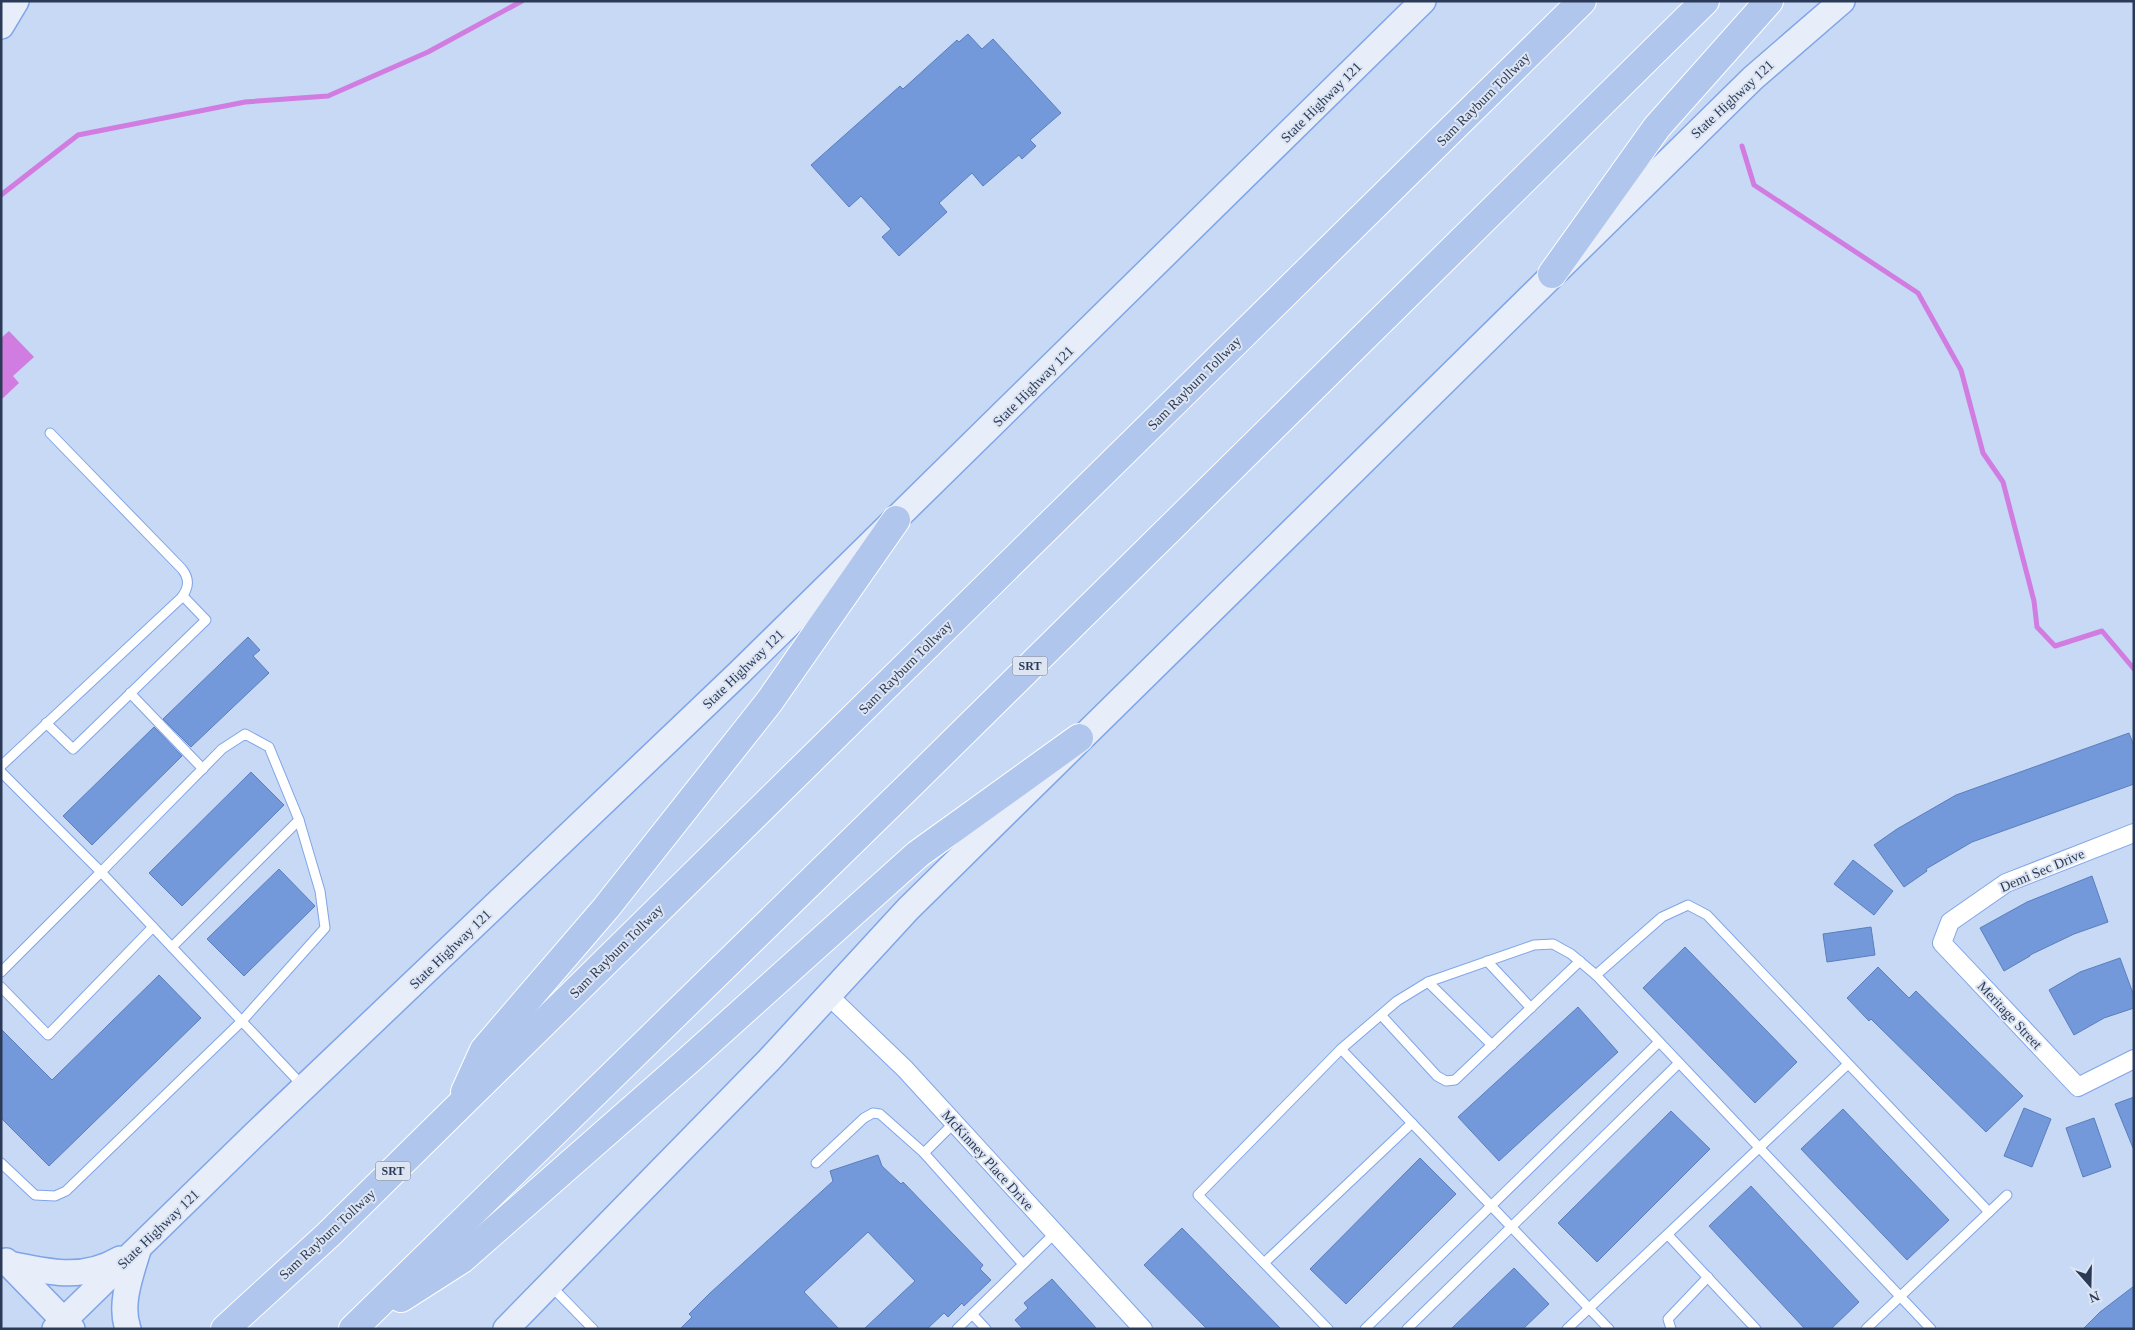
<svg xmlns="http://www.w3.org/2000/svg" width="2135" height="1330" font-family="'Times New Roman',serif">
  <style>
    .water { fill: #d17ce0 }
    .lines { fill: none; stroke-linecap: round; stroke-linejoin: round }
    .stream { stroke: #d17ce0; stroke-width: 5 }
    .building { fill: #7399db; stroke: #5a7ebe }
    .lane-casing { stroke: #7fa5e8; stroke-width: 11 }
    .street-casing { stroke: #7fa5e8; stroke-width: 20 }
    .secondary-casing { stroke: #7fa5e8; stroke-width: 28 }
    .highway-casing { stroke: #fff; stroke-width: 30 }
    .lane { stroke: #fff; stroke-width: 9 }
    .street { stroke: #fff; stroke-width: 18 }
    .secondary { stroke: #e7eef9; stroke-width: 25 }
    .highway { stroke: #b0c6ec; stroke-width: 28 }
    .labels { text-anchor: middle; stroke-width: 4; stroke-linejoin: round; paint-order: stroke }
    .shield { fill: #dde5f3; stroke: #606e86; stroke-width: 1 }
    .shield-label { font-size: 12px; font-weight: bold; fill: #2b3b57 }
    .street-label { font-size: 14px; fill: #2b3b57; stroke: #dde5f3 }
  </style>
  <rect width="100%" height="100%" fill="#c8d9f5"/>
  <path class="water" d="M9,331L34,357L13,376L19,383L1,400V338Z"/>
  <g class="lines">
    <g class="stream">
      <path d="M1742,146L1754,185L1918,293L1961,370L1983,453L2003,482L2034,601L2037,627L2055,646L2102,631L2134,669"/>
      <path d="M1,195L78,135L245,102L328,96L428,52L522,1"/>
    </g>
  </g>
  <g class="building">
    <path d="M968,34L982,49L993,39L1061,113L1030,140L1036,146L1022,159L1019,155L983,186L972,173L939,203L947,212L899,256L882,237L891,229L861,196L849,207L811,165L900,86L903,89L957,40L959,42Z"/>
    <path d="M248,637L260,650L253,656L269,673L191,747L163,719Z"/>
    <path d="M154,727L182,756L92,845L63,816Z"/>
    <path d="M2129,733L2134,746V784L1972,842L1926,869L1927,871L1904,887L1874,845L1897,829L1956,795Z"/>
    <path d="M251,772L284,805L182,906L149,873Z"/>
    <path d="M1853,860L1893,891L1874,915L1834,884Z"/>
    <path d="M279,869L315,906L244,976L207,939Z"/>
    <path d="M2092,876L2108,922L2074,934L2030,955V956L2004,971L1980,928L2027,902Z"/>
    <path d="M1871,927L1875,955L1827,962L1823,934Z"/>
    <path d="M1685,947L1797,1062L1755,1103L1643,988Z"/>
    <path d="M2120,958L2134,996V1008L2104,1018L2074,1035L2049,990L2080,972Z"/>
    <path d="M1878,967L1909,998L1916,991L2023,1096L1986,1132L1871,1019L1869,1021L1847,998Z"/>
    <path d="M159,975L201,1018L49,1166L1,1118V1029L52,1080Z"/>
    <path d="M1578,1007L1618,1052L1499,1161L1458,1117Z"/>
    <path d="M2134,1097V1148H2133L2115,1104Z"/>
    <path d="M2024,1108L2051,1119L2032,1167L2004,1156Z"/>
    <path d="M1843,1109L1949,1220L1907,1260L1801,1149Z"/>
    <path d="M1671,1111L1710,1149L1597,1262L1558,1223Z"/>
    <path d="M2094,1118L2111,1167L2083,1177L2066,1128Z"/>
    <path d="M878,1155L882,1166L901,1184L903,1182L983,1265L980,1269L991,1280L964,1306L962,1303L948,1317L944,1313L927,1329H864L915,1281L868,1232L804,1292L839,1329H680L692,1317L689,1314L709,1294L833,1181L830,1171Z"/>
    <path d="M1420,1158L1456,1194L1346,1304L1310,1269Z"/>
    <path d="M1751,1186L1859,1302L1831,1329H1805L1709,1226Z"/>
    <path d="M1182,1228L1281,1329H1207L1144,1265Z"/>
    <path d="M1514,1268L1549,1304L1523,1329H1451Z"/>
    <path d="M1052,1279L1097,1329H1023L1015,1320L1028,1308L1024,1303Z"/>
    <path d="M2134,1286V1329H2083L2100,1312Z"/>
  </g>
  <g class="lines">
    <g class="lane-casing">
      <g id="lane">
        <path d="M130,693L203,769"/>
        <path d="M46,723L73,749L206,620L183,596"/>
        <path d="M1,766L181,598C189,588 190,579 182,569L50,433"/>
        <path d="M1,772L101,872L222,749L245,734L269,747L299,820L320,891L325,928L242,1021L66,1191L55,1196L35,1195L1,1163"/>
        <path d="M172,947L299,820"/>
        <path d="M1487,961L1531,1008"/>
        <path d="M1,972L101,872L302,1085"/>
        <path d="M1596,975L1662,917L1688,905L1707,915L1989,1212"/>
        <path d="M1428,982L1492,1045"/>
        <path d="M1,987L48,1035L153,927"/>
        <path d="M1381,1015L1437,1076L1446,1081L1455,1080L1580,961"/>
        <path d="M1341,1049L1609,1329"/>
        <path d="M954,1123L924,1153L1023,1264"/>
        <path d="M816,1163L864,1118L873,1113L880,1114L924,1153"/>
        <path d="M1668,1235L1756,1329"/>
        <path d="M1264,1263L1412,1123"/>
        <path d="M551,1286L593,1329"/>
        <path d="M972,1314L986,1329"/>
        <path d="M957,1329L1055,1233"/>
        <path d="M1328,1329L1198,1195L1341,1049L1397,1001L1428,982L1534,945L1553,944L1571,954L1596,975L1931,1329"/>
        <path d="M1365,1329L1659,1042"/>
        <path d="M1407,1329L1679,1063"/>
        <path d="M1567,1329L1848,1064"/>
        <path d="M1671,1329L1668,1319L1708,1277"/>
        <path d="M1866,1329L2007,1195"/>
      </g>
    </g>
    <g class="street-casing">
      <g id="street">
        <path d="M2134,833L2006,883L1950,922L1942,943L2078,1087L2134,1059"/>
        <path d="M829,996L905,1069L1143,1329"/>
      </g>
    </g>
    <g class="secondary-casing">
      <g id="secondary">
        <path d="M1,26L16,1"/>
        <path d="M6,1261L72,1329"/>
        <path d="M9,1264C49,1272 82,1281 120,1259"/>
        <path d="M55,1329L255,1134L739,673L1423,1"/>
        <path d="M128,1329C119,1304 131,1274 138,1250"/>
        <path d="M506,1329L769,1060L908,909L1753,78L1842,1"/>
      </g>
    </g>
    <g class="highway-casing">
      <g id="highway">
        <path d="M1552,274L1657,127L1769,1"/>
        <path d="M465,1092L484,1050L606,908L769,702L896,520"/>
        <path d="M401,1298L462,1259L691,1058L918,854L1079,738"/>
        <path d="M225,1329L328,1235L1582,1"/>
        <path d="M353,1329L917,778L1705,1"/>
      </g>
    </g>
    <use href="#lane" class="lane"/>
    <use href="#street" class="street"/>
    <use href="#secondary" class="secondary"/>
    <use href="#highway" class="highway"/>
  </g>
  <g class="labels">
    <g class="shield">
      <rect x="1012.5" y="656.5" width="35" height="19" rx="4"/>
      <rect x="375.5" y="1161.5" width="35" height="19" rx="4"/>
    </g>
    <g class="shield-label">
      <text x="1030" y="670">SRT</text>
      <text x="393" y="1175">SRT</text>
    </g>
    <g class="street-label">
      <text transform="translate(1483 99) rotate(-45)" y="5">Sam Rayburn Tollway</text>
      <text transform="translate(1732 99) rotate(-43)" y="5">State Highway 121</text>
      <text transform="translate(1321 102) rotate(-45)" y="5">State Highway 121</text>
      <text transform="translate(1194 383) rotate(-45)" y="5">Sam Rayburn Tollway</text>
      <text transform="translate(1033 386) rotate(-45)" y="5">State Highway 121</text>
      <text transform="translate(905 667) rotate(-45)" y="5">Sam Rayburn Tollway</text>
      <text transform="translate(743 669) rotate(-44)" y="5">State Highway 121</text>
      <text transform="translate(2042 870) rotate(-23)" y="5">Demi Sec Drive</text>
      <text transform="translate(450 949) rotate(-44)" y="5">State Highway 121</text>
      <text transform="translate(616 951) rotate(-45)" y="5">Sam Rayburn Tollway</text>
      <text transform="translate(2010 1015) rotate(47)" y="5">Meritage Street</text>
      <text transform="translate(988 1160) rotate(48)" y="5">McKinney Place Drive</text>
      <text transform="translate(158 1229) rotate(-44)" y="5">State Highway 121</text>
      <text transform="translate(327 1234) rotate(-43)" y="5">Sam Rayburn Tollway</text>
    </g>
  </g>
  <rect width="2135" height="1330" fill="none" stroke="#2b3b57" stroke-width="5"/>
  <g transform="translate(2090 1285) rotate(160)" stroke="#dde5f3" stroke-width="4" paint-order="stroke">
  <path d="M0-4L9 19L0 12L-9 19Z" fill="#2b3b57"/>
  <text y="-8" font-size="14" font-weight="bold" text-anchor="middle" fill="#2b3b57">N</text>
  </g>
</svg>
